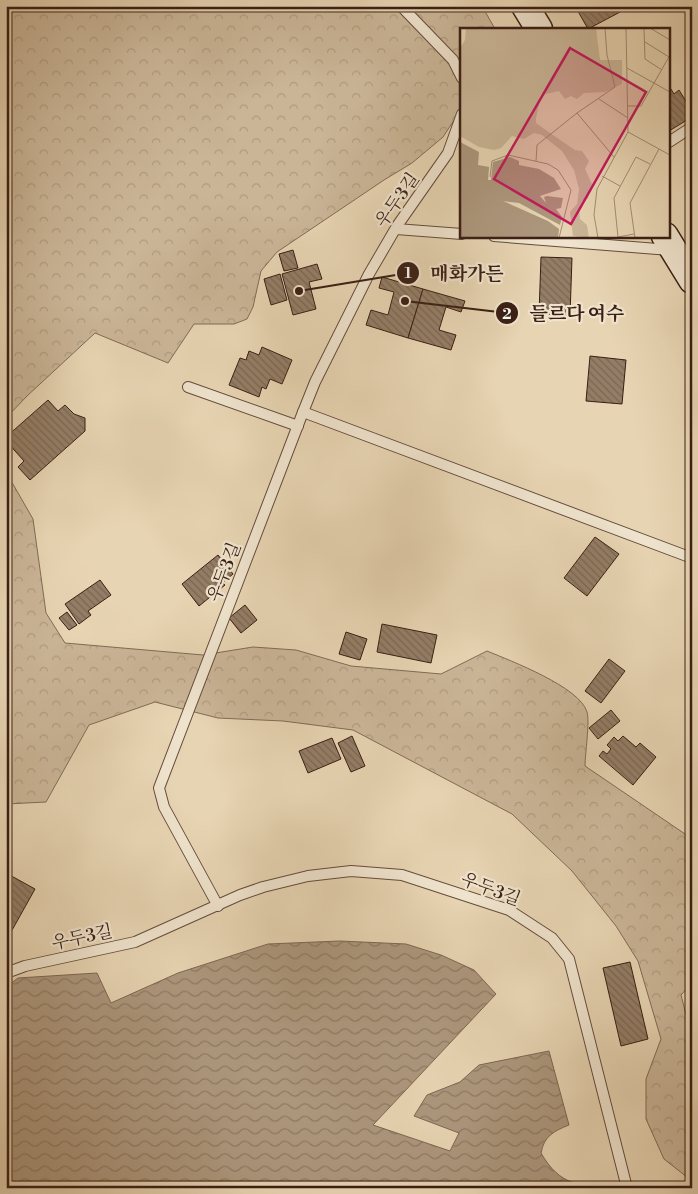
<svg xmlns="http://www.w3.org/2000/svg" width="698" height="1194" font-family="'Libre Bodoni','Noto Serif KR',serif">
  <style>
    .forest { fill: url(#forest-crowns); stroke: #826a56 }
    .water { fill: url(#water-waves); stroke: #7e6652 }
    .building { fill: url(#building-back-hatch); stroke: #3a1f14 }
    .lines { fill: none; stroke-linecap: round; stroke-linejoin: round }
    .lane-casing { stroke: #654c3c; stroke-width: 12 }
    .secondary-casing { stroke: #3a1f14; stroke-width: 29 }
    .lane { stroke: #efe3cd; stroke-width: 10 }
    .secondary { stroke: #efe3cd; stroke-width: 26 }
    .labels { text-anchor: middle; stroke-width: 4.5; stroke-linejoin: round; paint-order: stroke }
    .street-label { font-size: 18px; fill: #3a1f14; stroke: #efe3cd }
    .inset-road { fill: none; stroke: #a28c73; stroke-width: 1 }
    .view { fill: #c2185b; fill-opacity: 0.15; stroke: #c2185b; stroke-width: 2.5 }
    .inset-edge { fill: none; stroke: #3a1f14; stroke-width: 2.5 }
    .leader { fill: none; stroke: #3a1f14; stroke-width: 2 }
    .callout-dot { fill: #3a1f14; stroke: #efe3cd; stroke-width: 2 }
    .mark-label { font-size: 15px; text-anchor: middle; font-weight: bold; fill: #fff }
    .callout-label { font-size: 19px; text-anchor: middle; font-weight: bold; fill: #3a1f14; stroke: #efe3cd; stroke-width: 4.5; stroke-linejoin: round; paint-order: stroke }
  </style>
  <defs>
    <pattern id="forest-crowns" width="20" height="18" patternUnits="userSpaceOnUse" patternTransform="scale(1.25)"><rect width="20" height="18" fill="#cab597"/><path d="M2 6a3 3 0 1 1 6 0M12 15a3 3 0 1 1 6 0" fill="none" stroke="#ae9b81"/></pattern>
    <pattern id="water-waves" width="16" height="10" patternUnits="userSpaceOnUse" patternTransform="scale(1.25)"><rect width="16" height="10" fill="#ac967c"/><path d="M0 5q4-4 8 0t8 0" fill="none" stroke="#8d7a64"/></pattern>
    <pattern id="building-back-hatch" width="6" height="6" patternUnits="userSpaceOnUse" patternTransform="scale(1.25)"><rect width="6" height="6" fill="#947d66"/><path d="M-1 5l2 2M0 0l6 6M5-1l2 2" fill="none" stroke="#7a6653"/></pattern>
  </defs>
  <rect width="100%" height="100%" fill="#e7d4b2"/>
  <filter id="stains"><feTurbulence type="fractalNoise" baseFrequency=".004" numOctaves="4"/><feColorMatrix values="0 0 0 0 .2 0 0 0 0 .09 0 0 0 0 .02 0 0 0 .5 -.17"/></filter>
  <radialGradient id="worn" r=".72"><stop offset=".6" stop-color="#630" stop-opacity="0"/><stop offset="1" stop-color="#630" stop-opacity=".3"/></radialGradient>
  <g class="forest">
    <path d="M6,6H482L495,29H462V108L443,137L412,163L384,180L277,252L261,271L253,307L247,319L234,324H194L168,363L95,333L27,396L6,418Z"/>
    <path d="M6,472L33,519L46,613L65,643L203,655L253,647L296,650L351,666L441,674L487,651C511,661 580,687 587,712C590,722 585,754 585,766L688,836L692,852V983L681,995L692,1038V1181L664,1159L646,1119V1079L661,1039L638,961L616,926L572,871L512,814L353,730L283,721L218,718L155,702L89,725L46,802L6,804Z"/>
  </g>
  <path class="water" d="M340,941L406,944L441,955L474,970L496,994L373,1125L450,1151L459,1133L414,1116L427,1095L460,1082L479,1065L549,1051L569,1125C554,1131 544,1136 541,1153C560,1186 579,1186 614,1186V1188H6V987L18,978L97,973L111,1003L178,973L268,944Z"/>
  <g class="building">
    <path d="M575,6H619L622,11L588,29Z"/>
    <path d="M669,86L674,94L679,90L692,111V117L669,131Z"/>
    <path d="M293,250L298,268L284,271L279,254Z"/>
    <path d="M541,257L572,258L570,315L539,314Z"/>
    <path d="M317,264L322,279L309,282L316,309L293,315L282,274Z"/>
    <path d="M280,274L287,300L271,305L264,279Z"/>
    <path d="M382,277L423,289L408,338L366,325L371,310L388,315L394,292L379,288Z"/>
    <path d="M423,289L465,301L461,312L446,307L439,330L456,335L451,350L408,338Z"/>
    <path d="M262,347L292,360L282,384L270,379L266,389L262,387L259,397L229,385L240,358L246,360L249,351L259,355Z"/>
    <path d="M590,356L626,360L622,404L586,401Z"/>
    <path d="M48,400L58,411L65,405L74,414L85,418V431L30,480L18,467L24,461L6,441V437Z"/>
    <path d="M595,537L619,554L587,596L564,578Z"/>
    <path d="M218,555L233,574L222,583L225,585L199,606L182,584Z"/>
    <path d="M100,580L111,595L88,611L91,615L79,624L65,604Z"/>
    <path d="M245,605L257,620L241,633L229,618Z"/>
    <path d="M67,612L77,625L69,630L59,618Z"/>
    <path d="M382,624L437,635L431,663L377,652Z"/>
    <path d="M346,632L367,639L360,660L339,654Z"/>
    <path d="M609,659L625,671L601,703L585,691Z"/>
    <path d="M611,710L620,721L598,739L589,728Z"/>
    <path d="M352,736L365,766L351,772L338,743Z"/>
    <path d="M623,736L636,747L640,743L656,757L633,785L599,756L603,751L607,754L611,749L607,745L614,737L618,741Z"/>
    <path d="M332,738L341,759L308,773L299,751Z"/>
    <path d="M6,873L35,889L11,932L6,929Z"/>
    <path d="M630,962L648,1039L621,1046L603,968Z"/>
  </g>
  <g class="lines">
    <g class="lane-casing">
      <g id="lane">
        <path d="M401,6L453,60L462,78"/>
        <path d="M669,142L692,127"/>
        <path d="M396,229L462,234"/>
        <path d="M494,236L670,250"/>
        <path d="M188,387L298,426"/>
        <path d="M303,412L315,382L369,274L397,226L448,153L462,114"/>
        <path d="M218,906L164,807L159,788L303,412L692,558"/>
        <path d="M6,973L25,966L135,942L240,895L263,887L308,876L351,871L402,875L509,910L552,938L569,959L627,1188"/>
      </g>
    </g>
    <g class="secondary-casing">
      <g id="secondary">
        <path d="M525,6L539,29"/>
        <path d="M665,236L692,280"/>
      </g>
    </g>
    <use href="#lane" class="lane"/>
    <use href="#secondary" class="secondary"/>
  </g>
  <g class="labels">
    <g class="street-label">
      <text transform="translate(397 200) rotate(-55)" y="6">우두3길</text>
      <text transform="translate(224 572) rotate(-69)" y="6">우두3길</text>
      <text transform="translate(491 889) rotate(21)" y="6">우두3길</text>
      <text transform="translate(82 937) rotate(-12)" y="6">우두3길</text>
    </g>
  </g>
  <g transform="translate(460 28)">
    <rect width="210" height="210" fill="#e7d4b2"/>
    <path d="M6,0H136L140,32H162V56L145,64L124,65L117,71L111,68L105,71L99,63L81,67L76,90V95L90,105L115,122L122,123L129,133L125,141L132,156L128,170L122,173L119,181L120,191L127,197L129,210L113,208L110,184L117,176L119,161L114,142L102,123L82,107L74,105L64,111L52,108L41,120L34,122L19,119L0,108V20L5,12Z" fill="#cab597"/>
    <path d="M0,114L19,124L18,137L29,139L28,152H31L33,134L50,129L59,133V137L79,141L94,150L101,161L80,168L86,175L84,169L87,168L103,170L101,180L96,181L102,189L100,197L59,175L43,173L88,193L99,201L98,210H0Z" fill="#ac967c"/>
    <path class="inset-road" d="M184,0L185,31L202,42M190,0L210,12M185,14L209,29M167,40L210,64M139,71L168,90M168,78H181L210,27M117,85L155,59L147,27L145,0M168,104L210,127M76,133L77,117L117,85L154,129M142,148L160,158M30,149L32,133L48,127L88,136L98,142L111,162L99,210M174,206L158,209L154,170L176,129L190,136M138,210L134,187L137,161L168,104L166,0M175,210L170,175L199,121"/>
    <path class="view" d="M110,20L186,64L111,196L34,151Z"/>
    <rect width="210" height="210" class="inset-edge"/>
  </g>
  <path class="leader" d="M299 291L408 273M405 301L507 313"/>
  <g class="callout-dot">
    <circle cx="299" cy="291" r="5"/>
    <circle cx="405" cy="301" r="5"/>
    <circle cx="408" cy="273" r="12"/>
    <circle cx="507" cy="313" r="12"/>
  </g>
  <g class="mark-label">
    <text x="408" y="278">1</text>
    <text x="507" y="319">2</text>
  </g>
  <g class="callout-label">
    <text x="467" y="280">매화가든</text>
    <text x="577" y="320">들르다 여수</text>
  </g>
  <rect width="698" height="1194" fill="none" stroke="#e7d4b2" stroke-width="25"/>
  <rect x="8" y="8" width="683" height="1179" fill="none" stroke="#3a1f14" stroke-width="2.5"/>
  <rect x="12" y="12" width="673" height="1169" fill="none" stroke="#3a1f14"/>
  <rect width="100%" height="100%" filter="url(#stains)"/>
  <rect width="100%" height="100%" fill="url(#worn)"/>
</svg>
